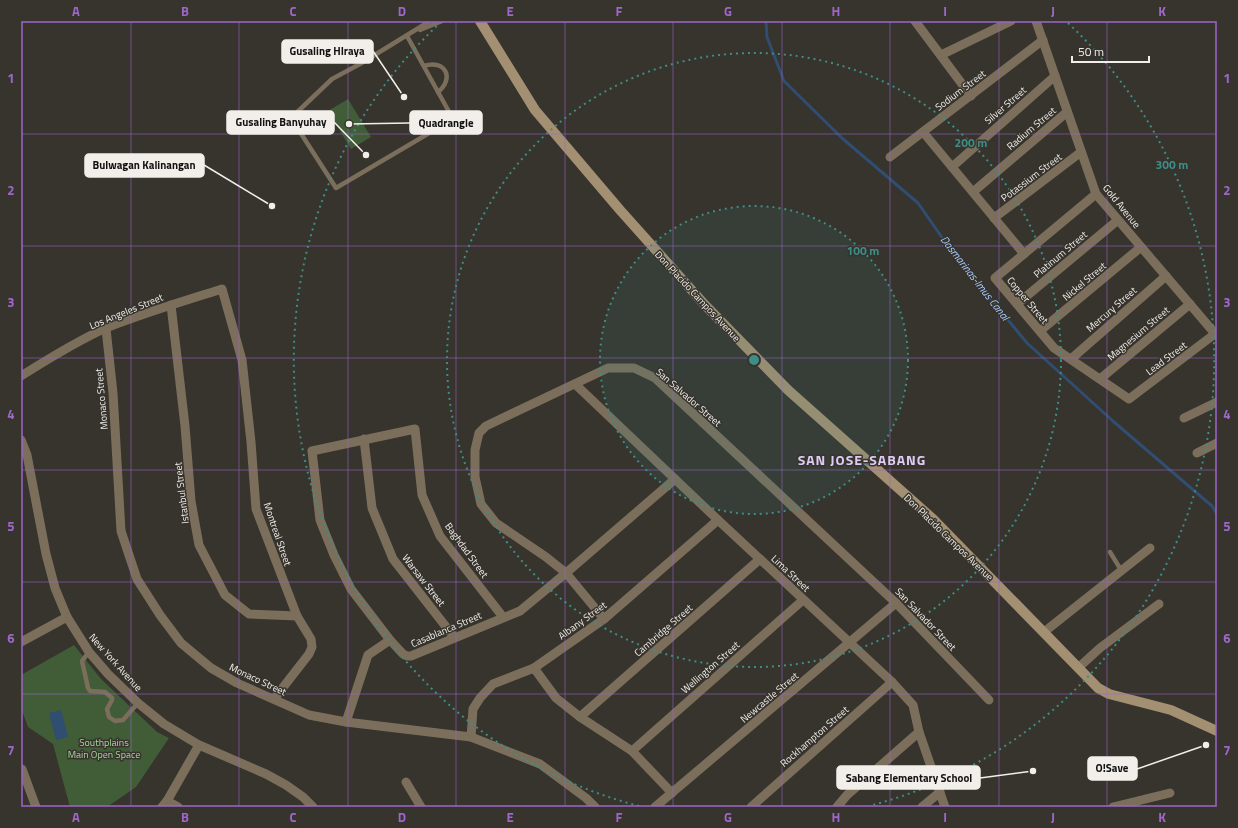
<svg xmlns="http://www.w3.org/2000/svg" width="1238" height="828" font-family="'Titillium Web',sans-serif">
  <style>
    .green { fill: #415d37 }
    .water { fill: #304d72 }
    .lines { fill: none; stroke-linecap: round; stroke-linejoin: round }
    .stream { stroke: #304d72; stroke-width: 3 }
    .service { stroke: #7b6f5c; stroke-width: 4.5 }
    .minor { stroke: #7b6f5c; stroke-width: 9 }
    .secondary { stroke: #a38f71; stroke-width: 10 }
    .grid { fill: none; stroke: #9f66cc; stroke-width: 1; stroke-opacity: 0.55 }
    .ring { fill: none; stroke: #3c8e87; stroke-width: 2; stroke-dasharray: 2 4 }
    .labels { text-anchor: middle; stroke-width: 3; stroke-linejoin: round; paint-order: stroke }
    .street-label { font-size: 10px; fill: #f2efeb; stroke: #37332d }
    .park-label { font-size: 10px; fill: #a8d998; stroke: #37332d }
    .water-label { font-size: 11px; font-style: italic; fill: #a7cdff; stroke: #37332d }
    .district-label { font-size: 14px; font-weight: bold; letter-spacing: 1px; fill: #ddcbf5; stroke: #37332d }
    .centre { fill: #3c8e87; stroke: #37332d; stroke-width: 2 }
    .ring-label { font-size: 12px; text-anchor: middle; font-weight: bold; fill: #3c8e87; stroke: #37332d; stroke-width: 3; stroke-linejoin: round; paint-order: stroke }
    .leader { fill: none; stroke: #f2efeb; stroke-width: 1.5 }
    .callout-dot { fill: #f2efeb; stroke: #37332d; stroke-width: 1.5 }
    .callout { fill: #f2efeb; stroke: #f2efeb; stroke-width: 1.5 }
    .callout-label { font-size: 11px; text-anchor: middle; font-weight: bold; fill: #111 }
    .neatline { fill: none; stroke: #9f66cc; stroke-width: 1.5 }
    .grid-label { font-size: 13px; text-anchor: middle; font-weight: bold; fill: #9f66cc }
  </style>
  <rect width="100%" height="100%" fill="#37332d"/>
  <g class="green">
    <path d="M348,99L371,137L351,149L328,111Z"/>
    <path d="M74,645L101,679L157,732L169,738L136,787L107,807H70L53,744L28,727L21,708V675Z"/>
  </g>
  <path class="water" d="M61,710L68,737L56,740L49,713Z"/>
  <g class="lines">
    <path class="stream" d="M766,21L767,37L784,81L843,139L918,203L955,256L1027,343L1114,422L1212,506L1217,514"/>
    <g class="service">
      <path d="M420,30L442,21"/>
      <path d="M407,36L453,119L336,188L291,118L332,79L360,64L430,21"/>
      <path d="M424,66C445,59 455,78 438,92"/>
      <path d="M1110,552L1121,570"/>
      <path d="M89,652L82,661L88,688L90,691L105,692L112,698V700L107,709L109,717L115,721L123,720L138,703"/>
    </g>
    <g class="minor">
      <path d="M915,21L971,96"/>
      <path d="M1036,21L1096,194L1217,336"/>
      <path d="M941,55L1011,21"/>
      <path d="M923,132L1024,254"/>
      <path d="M890,157L1043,40"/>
      <path d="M952,167L1055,76"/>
      <path d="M973,192L1067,112"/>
      <path d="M1096,194L995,278L1054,348L1129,399L1216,333"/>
      <path d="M994,218L1081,152"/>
      <path d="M1017,304L1118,220"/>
      <path d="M171,305L185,426L191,501L199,545L225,595L249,614L297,616"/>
      <path d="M106,329L113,393L121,531L137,579L160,615L181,643L211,668L237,683L309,715L346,722L471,737L540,764L586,798L595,807"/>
      <path d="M1040,331L1141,247"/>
      <path d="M1071,359L1166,276"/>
      <path d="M21,376C48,359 77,341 106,328C144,313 184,301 222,289L242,360L251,442L256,509L297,616L311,639L312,647L309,654L274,699"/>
      <path d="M1100,379L1190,304"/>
      <path d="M575,384L718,520L892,682L913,705L919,732L945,807"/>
      <path d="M1184,418L1217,402"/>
      <path d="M364,439L372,508L393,559L454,637"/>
      <path d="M21,440L27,455L46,554L55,588L67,617L89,652L108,674L138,703L164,724L199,745L266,774L286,785L303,797L313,807"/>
      <path d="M1197,453L1217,443"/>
      <path d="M503,617L440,536L422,495L415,429L312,451L320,520L334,555L351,589L390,640L403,654L407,656H411L520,611L566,573L675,479"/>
      <path d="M604,619L566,573L546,557L496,523L481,504L475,477V450L479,433L486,426L608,368H634L655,378L896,603L989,700"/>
      <path d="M1044,632L1150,548"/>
      <path d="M21,642L67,617"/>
      <path d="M534,668L556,698L580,717L632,751L672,793"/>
      <path d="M1078,668L1100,648L1159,604"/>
      <path d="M580,717L760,559"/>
      <path d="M346,722L368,655L390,640"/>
      <path d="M471,737L473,709L480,698L493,684L534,668L604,619L718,520"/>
      <path d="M632,751L803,600"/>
      <path d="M22,769L36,807"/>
      <path d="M406,782L421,807"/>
      <path d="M167,801L178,807"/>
      <path d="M162,807L167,801L199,745"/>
      <path d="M655,807L896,603"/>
      <path d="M751,807L892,682"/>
      <path d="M837,807L847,795L919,732"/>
      <path d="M922,807L940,792"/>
      <path d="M1113,807L1170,793"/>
    </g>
    <path class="secondary" d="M480,21L535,110L620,210L705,305L788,390L933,519L1098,688L1109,694L1171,710L1217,731"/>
  </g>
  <path class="grid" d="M131,21V807M239,21V807M348,21V807M456,21V807M565,21V807M673,21V807M782,21V807M890,21V807M999,21V807M1107,21V807M21,134H1217M21,246H1217M21,358H1217M21,470H1217M21,582H1217M21,694H1217"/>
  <circle cx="754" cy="360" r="154" fill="#3c8e87" fill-opacity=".12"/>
  <g class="ring">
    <circle cx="754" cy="360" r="154"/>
    <circle cx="754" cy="360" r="307"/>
    <path d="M639 806A461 461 0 0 1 440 23M1068 23A461 461 0 0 1 869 806"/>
  </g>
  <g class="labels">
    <g class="street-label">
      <text transform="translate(960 90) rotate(-37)" y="4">Sodium Street</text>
      <text transform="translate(1005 105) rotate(-41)" y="4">Silver Street</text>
      <text transform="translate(1031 128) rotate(-40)" y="4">Radium Street</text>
      <text transform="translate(1031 177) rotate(-37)" y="4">Potassium Street</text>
      <text transform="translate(1122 206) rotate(51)" y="4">Gold Avenue</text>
      <text transform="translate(1060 254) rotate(-40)" y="4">Platinum Street</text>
      <text transform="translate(1084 281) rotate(-40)" y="4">Nickel Street</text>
      <text transform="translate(698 296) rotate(47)" y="4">Don Placido Campos Avenue</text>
      <text transform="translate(1028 300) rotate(50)" y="4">Copper Street</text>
      <text transform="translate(1111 309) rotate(-41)" y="4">Mercury Street</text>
      <text transform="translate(126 311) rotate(-22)" y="4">Los Angeles Street</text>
      <text transform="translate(1138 333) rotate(-40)" y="4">Magnesium Street</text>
      <text transform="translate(1166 358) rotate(-37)" y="4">Lead Street</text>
      <text transform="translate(689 397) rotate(41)" y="4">San Salvador Street</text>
      <text transform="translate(101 399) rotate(-95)" y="4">Monaco Street</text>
      <text transform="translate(181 493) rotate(-97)" y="4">Istanbul Street</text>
      <text transform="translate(278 534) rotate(71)" y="4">Montreal Street</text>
      <text transform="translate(949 537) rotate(44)" y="4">Don Placido Campos Avenue</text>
      <text transform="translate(467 550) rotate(54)" y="4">Baghdad Street</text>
      <text transform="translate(791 573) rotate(43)" y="4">Lima Street</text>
      <text transform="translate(424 580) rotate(52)" y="4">Warsaw Street</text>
      <text transform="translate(926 619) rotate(46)" y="4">San Salvador Street</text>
      <text transform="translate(582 620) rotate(-36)" y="4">Albany Street</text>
      <text transform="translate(446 629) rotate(-23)" y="4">Casablanca Street</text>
      <text transform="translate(663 630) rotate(-41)" y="4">Cambridge Street</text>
      <text transform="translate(116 662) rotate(48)" y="4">New York Avenue</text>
      <text transform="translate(710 667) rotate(-41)" y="4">Wellington Street</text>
      <text transform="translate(258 679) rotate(25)" y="4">Monaco Street</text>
      <text transform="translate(769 697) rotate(-40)" y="4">Newcastle Street</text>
      <text transform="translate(814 736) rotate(-41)" y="4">Rockhampton Street</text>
    </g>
    <g class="park-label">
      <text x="104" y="746">Southplains<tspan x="104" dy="12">Main Open Space</tspan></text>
    </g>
    <g class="water-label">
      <text transform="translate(975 278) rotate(52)" y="4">Dasmarinas-Imus Canal</text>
    </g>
    <g class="district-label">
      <text x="862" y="465">SAN JOSE-SABANG</text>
    </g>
  </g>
  <circle cx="754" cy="360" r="6" class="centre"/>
  <g class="ring-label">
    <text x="971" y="147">200 m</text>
    <text x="1172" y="169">300 m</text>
    <text x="863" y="255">100 m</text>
  </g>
  <path class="leader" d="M404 97L373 51M366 155L334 122M349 124L410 123M272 206L204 165M1206 745L1137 769M1033 771L980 778"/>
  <g class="callout-dot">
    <circle cx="404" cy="97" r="4"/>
    <circle cx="366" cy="155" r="4"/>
    <circle cx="349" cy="124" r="4"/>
    <circle cx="272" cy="206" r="4"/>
    <circle cx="1206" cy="745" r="4"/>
    <circle cx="1033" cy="771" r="4"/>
  </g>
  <g class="callout">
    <rect x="282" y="40" width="91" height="23" rx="4"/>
    <rect x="227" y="111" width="107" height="23" rx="4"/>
    <rect x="410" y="111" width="72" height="23" rx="4"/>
    <rect x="85" y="154" width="119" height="23" rx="4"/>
    <rect x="1088" y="757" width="49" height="23" rx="4"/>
    <rect x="837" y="766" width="143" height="23" rx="4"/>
  </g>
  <g class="callout-label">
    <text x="327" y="55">Gusaling HIraya</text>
    <text x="281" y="126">Gusaling Banyuhay</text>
    <text x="446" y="127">Quadrangle</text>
    <text x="144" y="169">Bulwagan Kalinangan</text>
    <text x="1112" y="772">O!Save</text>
    <text x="909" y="782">Sabang Elementary School</text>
  </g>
  <rect width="1238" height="828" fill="none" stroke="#37332d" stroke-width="44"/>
  <path d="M1072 56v6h77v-6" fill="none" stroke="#f2efeb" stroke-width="2"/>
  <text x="1078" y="56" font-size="12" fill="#f2efeb" stroke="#37332d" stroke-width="3" paint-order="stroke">50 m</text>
  <rect x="22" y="22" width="1194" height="784" class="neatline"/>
  <g class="grid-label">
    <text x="76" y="16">A</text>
    <text x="185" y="16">B</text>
    <text x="293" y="16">C</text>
    <text x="402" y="16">D</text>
    <text x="510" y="16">E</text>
    <text x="619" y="16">F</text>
    <text x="728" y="16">G</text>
    <text x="836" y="16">H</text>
    <text x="945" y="16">I</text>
    <text x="1053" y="16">J</text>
    <text x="1162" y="16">K</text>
    <text x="11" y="83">1</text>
    <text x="1227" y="83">1</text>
    <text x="11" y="195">2</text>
    <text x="1227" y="195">2</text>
    <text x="11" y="307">3</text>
    <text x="1227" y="307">3</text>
    <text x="11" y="419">4</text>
    <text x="1227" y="419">4</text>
    <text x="11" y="531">5</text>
    <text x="1227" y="531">5</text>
    <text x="11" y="643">6</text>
    <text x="1227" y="643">6</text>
    <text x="11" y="755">7</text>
    <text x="1227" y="755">7</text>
    <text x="76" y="822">A</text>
    <text x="185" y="822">B</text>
    <text x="293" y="822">C</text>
    <text x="402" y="822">D</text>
    <text x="510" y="822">E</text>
    <text x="619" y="822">F</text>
    <text x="728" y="822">G</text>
    <text x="836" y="822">H</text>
    <text x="945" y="822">I</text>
    <text x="1053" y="822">J</text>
    <text x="1162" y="822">K</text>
  </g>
</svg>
